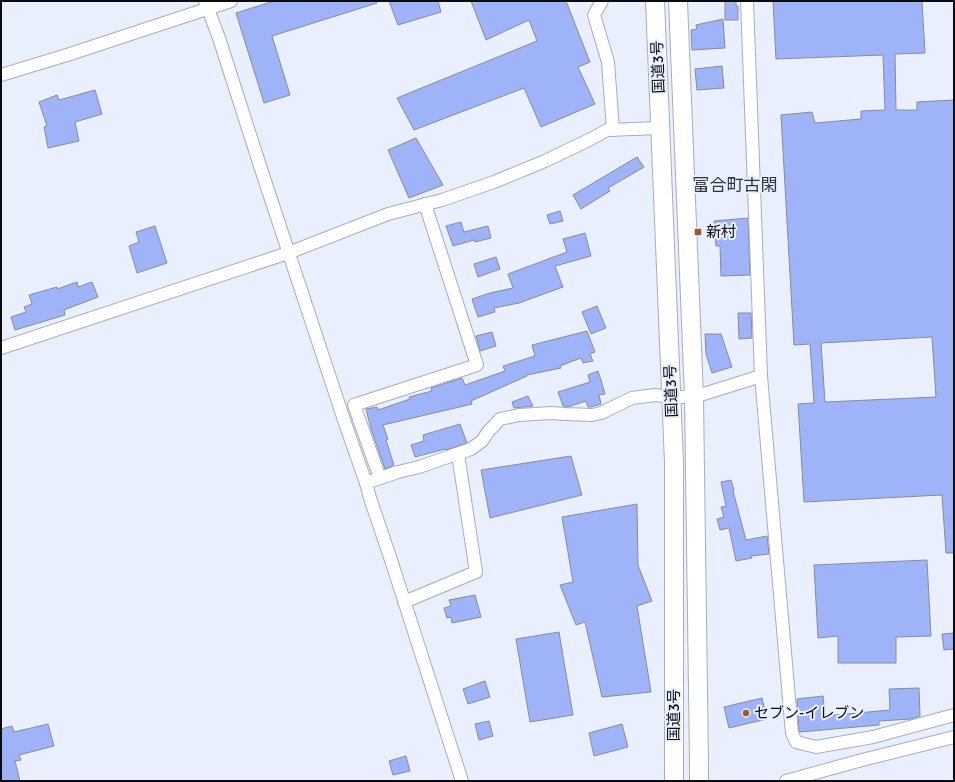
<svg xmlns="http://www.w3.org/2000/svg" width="955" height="782" font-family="Signika,'Noto Sans JP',sans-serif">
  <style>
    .building { fill: #9eb3f8; stroke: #868c9d; fill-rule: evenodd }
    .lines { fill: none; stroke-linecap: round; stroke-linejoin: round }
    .minor-casing { stroke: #a7adbe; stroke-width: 14 }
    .highway-casing { stroke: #a7adbe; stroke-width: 20 }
    .minor { stroke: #fff; stroke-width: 12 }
    .highway { stroke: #fff; stroke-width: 18 }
    .poi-dot { fill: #9a5d21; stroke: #eaeffe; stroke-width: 1.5 }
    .labels { text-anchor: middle; stroke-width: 4; stroke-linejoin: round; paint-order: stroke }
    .street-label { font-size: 15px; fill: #0a0c12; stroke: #eaeffe }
    .poi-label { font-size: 15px; fill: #0a0c12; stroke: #eaeffe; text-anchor: start }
    .quarter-label { font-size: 17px; fill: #313644; stroke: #eaeffe }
  </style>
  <rect width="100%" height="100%" fill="#eaeffe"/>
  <g class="building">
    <path d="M274,1H377V3L272,36L290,95L264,103L236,13Z"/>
    <path d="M389,1H438L441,12L398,25Z"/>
    <path d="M471,1H566L590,62L578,67L595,104L541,127L524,88L414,130L397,98L537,41L529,20L486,40Z"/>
    <path d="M725,1H736V6H738V20H725Z"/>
    <path d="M773,1H922L925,53L895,54L896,110H917V102L954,100V553H946L942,495L804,502L798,404L814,403L810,344L794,345L781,115L812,112L815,123L861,119V111L885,110L883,55L776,59ZM932,337L936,397L825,402L821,343Z"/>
    <path d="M723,19L725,48L692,50L691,30L697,29L696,25Z"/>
    <path d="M722,66L724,88L697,90L695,69Z"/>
    <path d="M95,90L102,114L75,122L79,141L48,148L44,127L47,126L39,102L57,95L59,100Z"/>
    <path d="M416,138L443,185L409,198L388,150Z"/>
    <path d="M637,157L644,167L608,188L610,191L581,209L573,195Z"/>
    <path d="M560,211L563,221L550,224L547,215Z"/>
    <path d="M748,218L750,275L721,276L720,246H716L714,221Z"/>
    <path d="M461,222L464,232L488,226L491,238L475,242L474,240L453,246L446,226Z"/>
    <path d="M155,226L167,263L137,273L129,246L139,242L136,232Z"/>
    <path d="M585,233L591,256L555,266L563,287L519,303L494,308L495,312L478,317L472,299L490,293L513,288L508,274L567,252L563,239Z"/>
    <path d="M496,257L500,269L478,277L474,264Z"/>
    <path d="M77,282L78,287L92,282L98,297L64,310L65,315L15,330L11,317L26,312L24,307L32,304L29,295L57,287V289Z"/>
    <path d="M597,306L606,328L591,334L582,312Z"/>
    <path d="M738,313H751L752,338L739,339Z"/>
    <path d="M587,331L595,352L590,354L593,361L583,363L581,358L560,366L561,368L527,375V376L471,401L472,404L383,425L388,439L386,440L394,465L385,469L371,429L366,409L377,407L378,410L410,399L409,397L432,391L431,388L462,378L465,385L505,371L503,366L535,356L532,345Z"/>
    <path d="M492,332L496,346L480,351L476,336Z"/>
    <path d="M705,334H721L732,367L712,373L706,354Z"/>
    <path d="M598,371L601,380L605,394L599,395L601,404L591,407H588L586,401L568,407L563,406L558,392L590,382L588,375Z"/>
    <path d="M528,396L533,406L514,408L512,402Z"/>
    <path d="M460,424L467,443L446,450L445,449L415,457L411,445L424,441L423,435Z"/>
    <path d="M571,456L582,495L490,518L481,470Z"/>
    <path d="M731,480L734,490L733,491L746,540L767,536L769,554L751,556L752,558L736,561L729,528L720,530L717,519L724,517L721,507L726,506L721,482Z"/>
    <path d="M637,504L638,565L652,601L637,606L651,692L602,697L585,622L576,625L560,585L573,582L562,517Z"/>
    <path d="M927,560L931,636L896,637V663H838V636L818,638L814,565Z"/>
    <path d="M475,595L481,617L452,623L451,617L447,618L444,608L451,606L449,600Z"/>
    <path d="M559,632L573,715L530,722L516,639Z"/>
    <path d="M954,633V649L944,650L942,634Z"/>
    <path d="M485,681L490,697L468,704L463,689Z"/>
    <path d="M919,688L920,716L911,719L879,721V725L800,732L799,731L797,699L823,696L825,716L890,710L889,689Z"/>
    <path d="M762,698L767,719L729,728L724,707Z"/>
    <path d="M489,721L493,736L479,740L475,724Z"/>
    <path d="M48,724L54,746L19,755L21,760L15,761L20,781H1V729L12,726L14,732Z"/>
    <path d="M622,724L628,747L594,756L589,733Z"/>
    <path d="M406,756L410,771L393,775L389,761Z"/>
  </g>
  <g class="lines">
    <g class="minor-casing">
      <g id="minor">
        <path d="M205,1L219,38L262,172L345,423L366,483L370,498L392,563L462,781"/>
        <path d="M602,1L594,15L608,62L613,130"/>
        <path d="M747,1L761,376L792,733L796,742L816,747L873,737L954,715"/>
        <path d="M1,75L67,55L231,1"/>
        <path d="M1,348L288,253L388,214L442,200L494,182L545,161L591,139L607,130L660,128"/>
        <path d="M380,478L354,405L477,365L425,204"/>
        <path d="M366,483L398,472L419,467L471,449L482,441L488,432L500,419L519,415L551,413L565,414L592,415L601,413L632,398L655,395L672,397H694L761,376"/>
        <path d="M404,602L476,572L458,454"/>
        <path d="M786,781L862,760L954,737"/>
      </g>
    </g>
    <g class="highway-casing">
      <g id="highway">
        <path d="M655,1L674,463V781"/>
        <path d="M678,1L694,397L699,762V781"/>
      </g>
    </g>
    <use href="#minor" class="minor"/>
    <use href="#highway" class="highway"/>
  </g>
  <g class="poi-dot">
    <rect x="694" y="228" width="8" height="8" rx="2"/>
    <circle cx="746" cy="713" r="4"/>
  </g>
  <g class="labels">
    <g class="street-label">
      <text transform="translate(658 67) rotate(-92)" y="5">国道3号</text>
      <text transform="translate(671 391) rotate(-92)" y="5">国道3号</text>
      <text transform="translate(674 715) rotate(-90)" y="5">国道3号</text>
    </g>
    <g class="poi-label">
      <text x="706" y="237">新村</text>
      <text x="754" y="718">セブン-イレブン</text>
    </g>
    <g class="quarter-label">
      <text x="735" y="191">富合町古閑</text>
    </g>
  </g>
  <rect width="955" height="782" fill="none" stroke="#0a0c12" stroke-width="4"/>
</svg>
